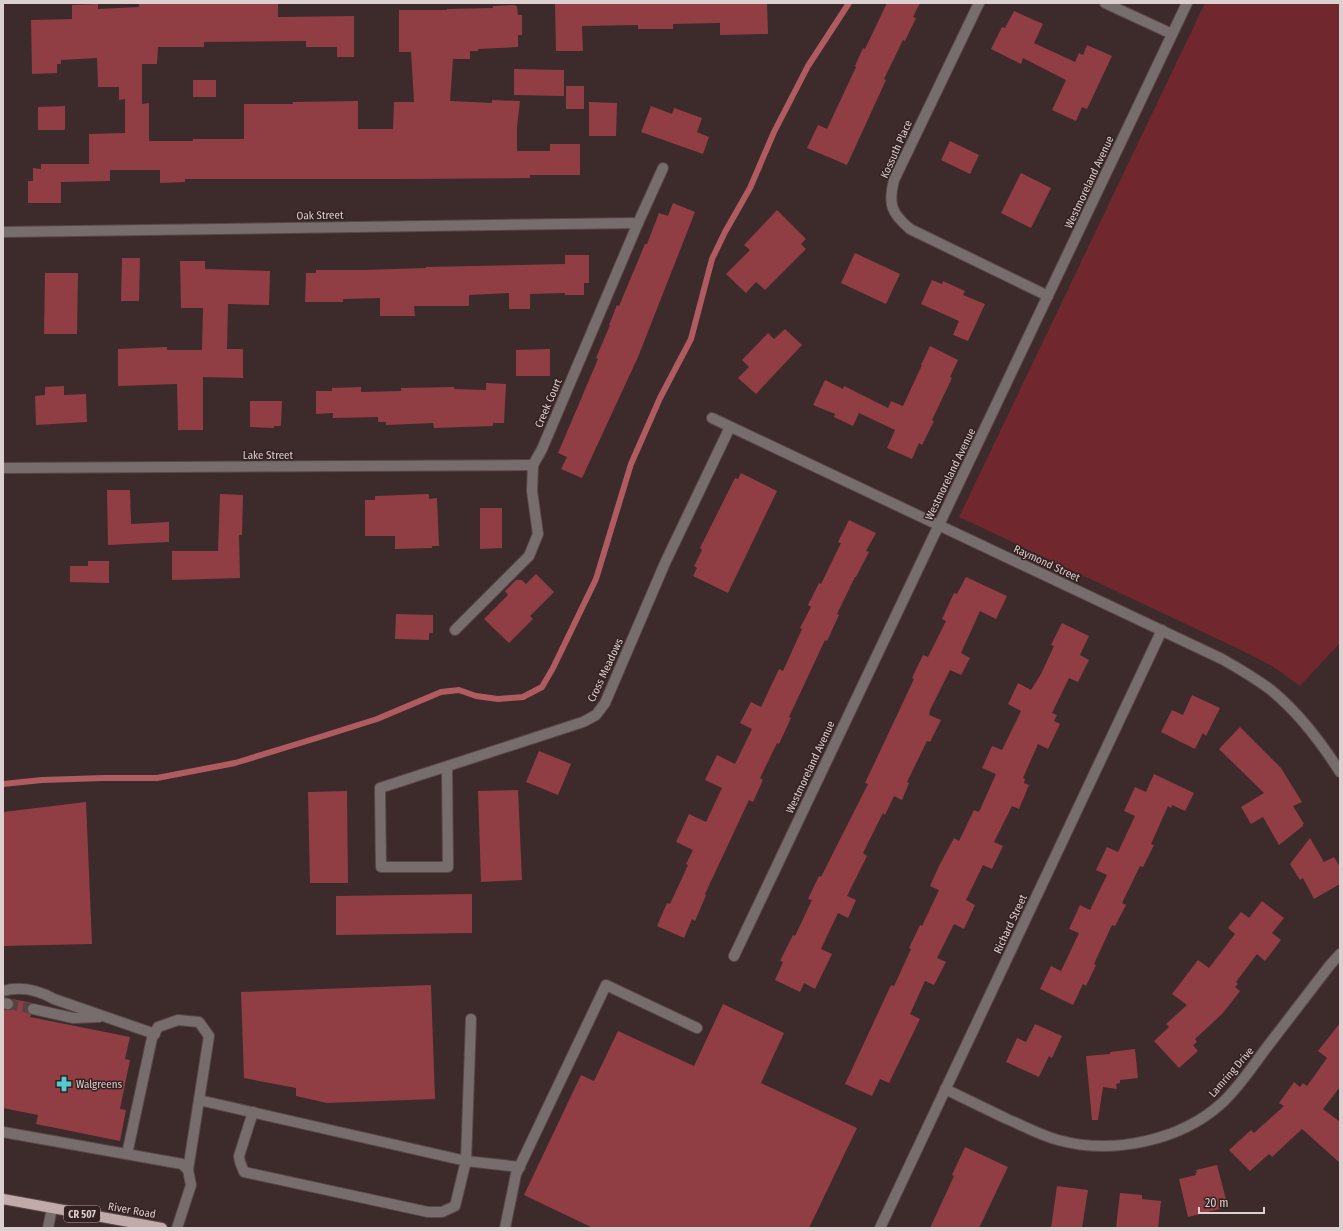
<svg xmlns="http://www.w3.org/2000/svg" width="1343" height="1231" font-family="'Fira Sans Condensed',sans-serif">
  <style>
    .green { fill: #70272e }
    .lines { fill: none; stroke-linecap: round; stroke-linejoin: round }
    .stream { stroke: #b05b60; stroke-width: 6 }
    .building { fill: #903e44 }
    .minor-tunnel { stroke: #554343; stroke-width: 10; stroke-dasharray: 10 5; stroke-linecap: butt }
    .minor-casing { stroke: #5a4848; stroke-width: 12 }
    .major-casing { stroke: #5a4848; stroke-width: 12 }
    .minor { stroke: #786d6d; stroke-width: 10 }
    .major { stroke: #c0abaa; stroke-width: 10 }
    .labels { text-anchor: middle; stroke-width: 3; stroke-linejoin: round; paint-order: stroke }
    .shield { fill: #332020; stroke: #a99a9a; stroke-width: 1 }
    .shield-label { font-size: 10px; font-weight: bold; fill: #dccfcf }
    .street-label { font-size: 11px; fill: #dccfcf; stroke: #332020 }
    .poi-label { font-size: 11px; fill: #dccfcf; stroke: #332020; text-anchor: start }
  </style>
  <rect width="100%" height="100%" fill="#3d2a2a"/>
  <path class="green" d="M1205,3H1336L1340,4V643L1300,686L1272,666L1241,650L959,517Z"/>
  <g class="lines">
    <path class="stream" d="M3,784L42,780L104,778H157L235,763L320,737L377,719L441,692L459,690L476,696L498,699L523,697L542,687L553,668L596,579L631,464L660,398L691,339L712,259L725,232L750,188L774,132L808,66L849,3"/>
  </g>
  <g class="building">
    <path d="M178,3H278V17L354,16V57H337V47H306V41L204,42V47H158L157,64H142V104L149,103V141H193V139H244V104H293V102L358,101V129H393L394,102H414L411,52H399V10H447V9L493,8V6L513,5L517,6L518,15H522V35H518V47L478,49V51H470V59H453L450,101L492,103V100L520,101L517,127V151H550V144H580V175H530V178L400,179H185V182L160,183V170H110V181L61,182V203H28V181H33V168L41,169V164H89V134L125,133V99L119,100V87H98L97,58L61,60V64H57V73L32,74L31,20L72,19V5L98,4V9L139,7V4Z"/>
    <path d="M555,3H767L768,34L720,35V23L673,24V29H638V25L582,26L583,51H556Z"/>
    <path d="M887,3H920L913,17L916,18L905,41L903,40L884,79L886,80L847,165L807,148L818,125L827,129L856,67L855,66L863,48L865,49Z"/>
    <path d="M1014,11L1043,24L1034,43L1075,62L1079,53L1083,55L1087,45L1112,56L1087,109L1082,107L1076,121L1052,110L1066,80L1023,58L1021,64L991,49L1002,27L1005,28Z"/>
    <path d="M514,69L564,70V96L514,95Z"/>
    <rect x="193" y="80" width="23" height="17"/>
    <rect x="566" y="86" width="18" height="23"/>
    <path d="M589,102L617,103L616,136H589Z"/>
    <path d="M65,106V130H38V107Z"/>
    <path d="M651,106L672,114L674,108L702,118L697,132L709,137L703,154L641,132Z"/>
    <path d="M950,141L979,155L970,174L941,160Z"/>
    <path d="M1021,173L1051,188L1031,228L1001,213Z"/>
    <path d="M673,203L695,212L638,357L582,478L561,469L567,457L558,453L598,359L596,358L610,325H609L617,305L619,306L645,244H647L659,213L668,216Z"/>
    <path d="M777,210L806,239L801,244L806,249L765,290L756,282L746,293L726,274L750,250L744,245Z"/>
    <path d="M855,253L900,274L886,304L841,283Z"/>
    <path d="M565,255H589V283H584V295H565V293L530,294V309H509V293L469,295V306H414L415,316H380V298L343,299V302H305L306,273H316V270H364L426,268V267L565,264Z"/>
    <path d="M122,258H140L139,301H121Z"/>
    <path d="M180,261H205V269L270,271L269,305L228,304L227,349H243V378L203,377V430H178L177,384L118,386V349L167,347V350H202L203,308H181Z"/>
    <path d="M45,273H78L77,334H44Z"/>
    <path d="M932,280L942,284L943,281L965,291L963,295L985,304L968,341L953,335L959,321L921,304Z"/>
    <path d="M785,329L802,345L756,394L738,378L749,367L742,360L768,333L774,339Z"/>
    <path d="M930,346L958,360L950,377L952,378L932,420L934,421L922,445L919,443L912,459L887,448L895,430L859,413L853,426L834,417L835,414L813,405L825,380L843,389L844,386L888,408L891,401L903,406L922,365H921Z"/>
    <path d="M550,349V376H516V350Z"/>
    <path d="M486,383L506,384L504,423H493V426L434,428L433,423L386,425V422H378V417L333,418V413L316,414V391H332V388L361,387V392L401,391V388L454,387V389L486,390Z"/>
    <path d="M64,386V395L86,394L87,422L36,425L35,396L45,395V387Z"/>
    <path d="M250,401H282L281,426H274V428L250,427Z"/>
    <path d="M741,473L777,491L728,593L693,576L697,568L694,566L702,550L700,548L735,478L738,479Z"/>
    <path d="M107,490H130L131,524L169,522V542L108,545Z"/>
    <path d="M220,494L243,495L242,535H239L240,578L172,580V551H218Z"/>
    <path d="M429,494V499L437,498L439,546H432V548L395,549V536H365V500H375V496Z"/>
    <path d="M480,508H502V548L480,549Z"/>
    <path d="M849,520L876,533L866,551L869,552L856,577H855L837,614L839,615L827,641L825,640L789,717L791,718L779,744L777,743L760,778L763,780L753,802L749,800L705,894L706,895L695,921L692,919L684,938L657,926L667,903L670,904L688,865L686,864L693,850L676,842L689,814L706,822L722,788L705,780L717,755L735,764L752,729L740,723L751,702L761,707L779,669L783,671L802,629L800,628L811,607L808,605L819,583L821,584L841,543L838,542Z"/>
    <path d="M88,561H109V583L70,582V566H88Z"/>
    <path d="M536,574L554,592L530,616L533,619L509,643L484,619L508,595L505,591L516,580H522L526,584Z"/>
    <path d="M966,577L1007,596L996,619L980,611L961,653L970,658L961,675L950,670L930,710L929,715L941,720L930,742L927,741L907,782L909,783L902,800L894,796L885,815L883,813L863,853L867,856L847,896L856,900L848,918L838,913L821,949L832,954L815,989L804,983L800,992L775,980L783,962L780,961L793,935L795,936L812,900L808,899L819,876L821,877L868,784L865,783L914,679L912,678L923,655L928,657L946,621L942,619L954,593L957,594Z"/>
    <path d="M396,614L433,615V633H429V640L395,639Z"/>
    <path d="M1062,623L1089,636L1080,655L1089,660L1078,682L1069,678L1052,713L1057,715L1054,721L1060,724L1048,749L1038,744L1023,778L1025,779L1024,783L1029,785L1019,809L1012,806L994,842L1003,846L992,869L983,865L966,900L975,905L964,929L954,924L937,958L946,962L934,985L925,981L910,1014L920,1019L889,1083L880,1079L872,1096L845,1084L891,985L894,986L911,949L909,948L920,925L922,926L939,890L930,886L939,866L954,838L959,841L974,810L979,812L996,774L982,768L992,746L1002,750L1021,711L1008,704L1018,683L1031,690L1041,674L1054,646L1051,645Z"/>
    <path d="M1192,695L1220,708L1206,736L1203,733L1195,749L1161,732L1172,710L1183,715Z"/>
    <path d="M1240,727L1281,768L1302,802L1293,806L1304,824H1303V826L1279,845L1263,817L1251,824L1241,807L1264,793L1219,749Z"/>
    <path d="M539,751L571,764L558,795L526,782Z"/>
    <path d="M1154,774L1194,793L1185,811L1172,805L1171,808L1168,806L1151,844L1154,845L1143,867L1140,866L1122,903L1126,905L1115,926L1112,925L1094,964L1096,965L1086,986L1083,984L1073,1005L1040,989L1051,966L1061,971L1079,933L1069,929L1080,905L1090,910L1107,875L1096,870L1107,847L1118,852L1135,816L1124,811L1135,787L1146,792Z"/>
    <path d="M518,790L522,880L481,882L478,791Z"/>
    <path d="M347,791L348,883H310L308,792Z"/>
    <path d="M86,802L92,944L3,946V812Z"/>
    <path d="M1310,838L1324,862L1334,857L1340,867V884L1314,899L1303,878L1300,880L1290,864Z"/>
    <path d="M472,894V933L336,935V896Z"/>
    <path d="M1262,901L1284,918L1272,933L1281,940L1265,961L1257,954L1236,982L1238,984L1235,987L1240,991L1223,1013L1195,1039L1197,1042L1193,1045L1198,1051L1179,1068L1154,1041L1169,1027L1166,1024L1187,1005L1172,994L1198,960L1209,968L1235,934L1228,928L1241,912L1249,918Z"/>
    <path d="M431,985L435,1099L327,1103L296,1096V1088L244,1078L241,992Z"/>
    <path d="M12,999L33,1003L29,1004L27,1008V1011L31,1015L30,1017L130,1037L125,1059L130,1060L120,1109L126,1110L120,1141L36,1124L38,1115L3,1108V1010H10L13,1008L14,1002Z"/>
    <path d="M723,1004L784,1033L761,1083L857,1128L809,1228H593L524,1195L581,1075L594,1081L618,1031L694,1066Z"/>
    <path d="M1340,1023V1087L1323,1109L1340,1122V1163L1302,1129L1272,1157L1269,1154L1250,1171L1229,1150L1251,1130L1254,1133L1284,1106L1279,1103L1294,1082L1300,1087L1303,1083L1307,1086L1327,1058L1318,1051Z"/>
    <path d="M1035,1024L1062,1036L1052,1058L1049,1056L1039,1077L1006,1062L1017,1038L1026,1042Z"/>
    <path d="M1135,1049L1138,1078L1120,1080V1083L1116,1084L1117,1089L1103,1087L1098,1120H1092L1086,1056L1110,1054V1052Z"/>
    <path d="M965,1147L1008,1167L979,1228H930L954,1176L952,1175Z"/>
    <path d="M1217,1165L1228,1207L1188,1217L1179,1179L1196,1175L1195,1173H1197L1196,1170Z"/>
    <path d="M1057,1186L1088,1190L1082,1228H1051Z"/>
    <path d="M1120,1193L1142,1195V1199L1161,1201L1158,1228H1116Z"/>
  </g>
  <g class="lines">
    <path class="minor-tunnel" d="M8,1004L33,1009"/>
    <g class="minor-casing">
      <g id="minor">
        <path d="M979,3L894,180C888,204 891,213 910,229L1048,296"/>
        <path d="M1105,3L1172,34"/>
        <path d="M3,232L638,223"/>
        <path d="M712,418L1222,659C1238,668 1255,678 1271,690C1299,713 1321,742 1340,772"/>
        <path d="M3,468L533,465"/>
        <path d="M455,630L529,556L538,534L532,491L533,465L542,449L638,223L663,168"/>
        <path d="M447,767L448,867H381L380,788L583,722L596,715L605,703L665,563L730,427"/>
        <path d="M734,956L1187,3"/>
        <path d="M3,991C21,986 38,990 54,999L155,1034"/>
        <path d="M3,1003L8,1004"/>
        <path d="M33,1009L73,1018L99,1017"/>
        <path d="M945,1089C966,1099 986,1109 1007,1119C1024,1126 1040,1135 1058,1140C1112,1155 1180,1141 1222,1103C1238,1088 1251,1069 1264,1051C1286,1022 1308,994 1330,965L1340,954"/>
        <path d="M199,1100L466,1161L520,1167"/>
        <path d="M253,1112L239,1156L240,1162L244,1172L428,1212H442L455,1206L466,1161L471,1019"/>
        <path d="M3,1132L182,1164L188,1170L191,1185L177,1228"/>
        <path d="M127,1154L152,1038L158,1027L178,1020L199,1022L209,1036L188,1170"/>
        <path d="M48,1228L52,1208"/>
        <path d="M505,1228L516,1174L606,985L697,1028"/>
        <path d="M880,1228L1162,630"/>
      </g>
    </g>
    <g class="major-casing">
      <path id="major" d="M3,1199L162,1228"/>
    </g>
    <use href="#minor" class="minor"/>
    <use href="#major" class="major"/>
  </g>
  <defs>
    <g id="pharmacy-bare" transform="scale(1.2)"><path d="M-2-6h4v4h4v4h-4v4h-4v-4h-4v-4h4Z" fill="#52ccd0" stroke="#332020" stroke-width="2.5" paint-order="stroke"/></g>
  </defs>
  <g fill-rule="evenodd">
    <use href="#pharmacy-bare" x="64" y="1084"/>
  </g>
  <g class="labels">
    <rect class="shield" x="64" y="1206" width="36" height="16" rx="3"/>
    <g class="shield-label">
      <text x="82" y="1218">CR 507</text>
    </g>
    <g class="street-label">
      <text transform="translate(896 149) rotate(-66)" y="4">Kossuth Place</text>
      <text transform="translate(1089 182) rotate(-65)" y="4">Westmoreland Avenue</text>
      <text transform="translate(320 215) rotate(-1)" y="4">Oak Street</text>
      <text transform="translate(548 403) rotate(-67)" y="4">Creek Court</text>
      <text x="268" y="459">Lake Street</text>
      <text transform="translate(950 474) rotate(-64)" y="4">Westmoreland Avenue</text>
      <text transform="translate(1047 563) rotate(25)" y="4">Raymond Street</text>
      <text transform="translate(605 670) rotate(-65)" y="4">Cross Meadows</text>
      <text transform="translate(810 767) rotate(-65)" y="4">Westmoreland Avenue</text>
      <text transform="translate(1010 924) rotate(-65)" y="4">Richard Street</text>
      <text transform="translate(1231 1072) rotate(-49)" y="4">Lamring Drive</text>
      <text transform="translate(132 1210) rotate(10)" y="4">River Road</text>
    </g>
    <g class="poi-label">
      <text x="76" y="1088">Walgreens</text>
    </g>
  </g>
  <rect width="1343" height="1231" fill="none" stroke="#dccfcf" stroke-width="8"/>
  <path d="M1199 1207v6h65v-6" fill="none" stroke="#dccfcf" stroke-width="2"/>
  <text x="1205" y="1207" font-size="12" fill="#dccfcf" stroke="#332020" stroke-width="3" paint-order="stroke">20 m</text>
</svg>
